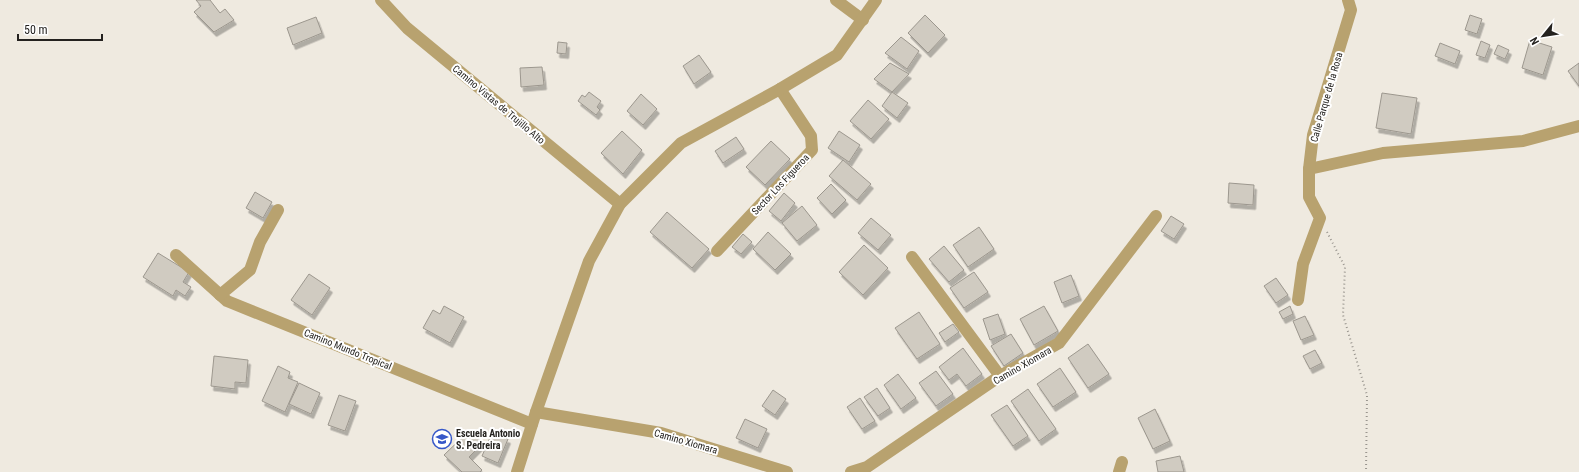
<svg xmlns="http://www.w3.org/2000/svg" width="1579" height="472" font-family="'Roboto Condensed',sans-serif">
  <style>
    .building { fill: #d0cbc1; stroke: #9c978e; filter: url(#shadow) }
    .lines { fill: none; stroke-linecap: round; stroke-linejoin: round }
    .path { stroke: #9a968f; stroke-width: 2; stroke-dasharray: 1 3; stroke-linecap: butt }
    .minor { stroke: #b8a26f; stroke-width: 12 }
    .labels { text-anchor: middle; stroke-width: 4; stroke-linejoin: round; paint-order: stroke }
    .street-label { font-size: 10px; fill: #24221f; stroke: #fff }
    .poi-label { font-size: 10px; font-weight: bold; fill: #24221f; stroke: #fff; text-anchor: start }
  </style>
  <defs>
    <filter id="shadow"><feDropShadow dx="2.5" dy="4.5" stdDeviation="0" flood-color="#0004"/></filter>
  </defs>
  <rect width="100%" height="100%" fill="#efeae0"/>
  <g class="building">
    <path d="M196,0H210L220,13L225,9L234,20L214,32L194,12L201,6Z"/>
    <path d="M925,15L945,35L928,53L908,33Z"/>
    <path d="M1470,15L1482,19L1477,34L1465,30Z"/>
    <path d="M316,17L322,33L293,45L287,28Z"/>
    <path d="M901,37L919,51L907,69L885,53Z"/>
    <path d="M1530,40L1552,47L1543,75L1522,68Z"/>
    <path d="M1481,41L1490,45L1485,58L1476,55Z"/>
    <path d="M558,42L567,43L566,54L557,53Z"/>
    <path d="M1440,43L1460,51L1455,64L1435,56Z"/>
    <path d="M1498,45L1509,50L1505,59L1494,54Z"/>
    <path d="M699,55L711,72L694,84L683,66Z"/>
    <path d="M890,63L909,74L892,92L874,79Z"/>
    <path d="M1579,63V86L1568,71Z"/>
    <path d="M542,67L544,85L521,87L520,68Z"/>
    <path d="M589,92L601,101L597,107L600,110L596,115L578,101L582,95L585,97Z"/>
    <path d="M892,92L908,103L897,118L882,106Z"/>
    <path d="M1382,93L1417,98L1411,134L1376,128Z"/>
    <path d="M641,94L657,109L643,125L627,111Z"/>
    <path d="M868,100L889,119L871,139L850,121Z"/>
    <path d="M622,131L642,150L623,174L601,153Z"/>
    <path d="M839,131L860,145L849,162L828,148Z"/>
    <path d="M736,137L744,149L723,163L715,151Z"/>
    <path d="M771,141L790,159L765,185L746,167Z"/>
    <path d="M843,160L871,184L857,200L829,176Z"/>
    <path d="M1229,183L1254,185L1253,205L1228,203Z"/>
    <path d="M831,184L846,200L832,214L817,198Z"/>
    <path d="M255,192L272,202L263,218L246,208Z"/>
    <path d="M784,193L795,203L781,221L769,211Z"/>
    <path d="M802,206L817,225L797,241L782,223Z"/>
    <path d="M667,212L709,249L692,268L650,232Z"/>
    <path d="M1171,216L1184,224L1174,239L1161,231Z"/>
    <path d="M871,218L891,235L878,250L858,233Z"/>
    <path d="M979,227L994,249L968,267L953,245Z"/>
    <path d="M768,232L791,254L775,270L753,249Z"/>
    <path d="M743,234L752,242L741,254L732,247Z"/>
    <path d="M864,245L888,268L863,295L839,272Z"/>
    <path d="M944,246L964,270L949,282L929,259Z"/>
    <path d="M158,253L189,272L183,282L191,287L185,296L176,290L173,296L143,277Z"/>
    <path d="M974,272L988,292L964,308L950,288Z"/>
    <path d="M309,274L330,288L312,315L291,300Z"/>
    <path d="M1071,275L1079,296L1062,303L1054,282Z"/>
    <path d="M1276,278L1288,295L1276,303L1264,286Z"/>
    <path d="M444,306L464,317L450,343L423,328L433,310L440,314Z"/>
    <path d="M1044,306L1058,331L1034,345L1020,319Z"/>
    <path d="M1290,306L1293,314L1283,319L1279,312Z"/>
    <path d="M919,312L940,344L917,359L895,328Z"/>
    <path d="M998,314L1005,334L990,340L983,319Z"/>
    <path d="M1305,316L1314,335L1301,340L1293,321Z"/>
    <path d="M953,324L959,332L945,342L939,333Z"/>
    <path d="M1011,334L1023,353L1004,366L991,346Z"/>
    <path d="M1088,344L1109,374L1088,388L1068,358Z"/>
    <path d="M963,348L982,374L966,386L957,374L949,380L939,367Z"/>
    <path d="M1315,350L1322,363L1310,369L1303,356Z"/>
    <path d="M214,356L248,360L246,383L235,382V389L211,386Z"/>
    <path d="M278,366L290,372L288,378L298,382L285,412L262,401Z"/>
    <path d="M1060,368L1076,392L1053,407L1037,384Z"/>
    <path d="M936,371L953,394L936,406L919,383Z"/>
    <path d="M898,374L916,398L901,409L884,385Z"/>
    <path d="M299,383L320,393L311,414L289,404Z"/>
    <path d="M877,388L890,408L878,416L864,397Z"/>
    <path d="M1028,389L1056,429L1039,441L1011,401Z"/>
    <path d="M773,390L786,399L775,415L762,406Z"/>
    <path d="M339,395L356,401L345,431L328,425Z"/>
    <path d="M860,398L875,421L862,429L847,407Z"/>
    <path d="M1007,405L1028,436L1013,446L991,415Z"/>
    <path d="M1155,409L1170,441L1153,449L1138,418Z"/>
    <path d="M745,419L767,429L758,448L736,438Z"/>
    <path d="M470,430L483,443L469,457L482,470L480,472H462L444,455Z"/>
    <path d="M492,433L508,439L498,463L482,456Z"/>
    <path d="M1180,456L1184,472H1158L1156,461Z"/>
  </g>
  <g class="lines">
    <path class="path" d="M1327,232L1345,267L1343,315L1367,395L1366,472"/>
    <g class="minor">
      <path d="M381,0L407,28L620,204"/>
      <path d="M836,0L863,20"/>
      <path d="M1309,169L1383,153L1523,141L1579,126"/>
      <path d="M717,251L812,150L811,136L780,89"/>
      <path d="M176,255L227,301L532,424"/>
      <path d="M912,257L1000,376"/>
      <path d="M220,295L250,270L260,242L278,210"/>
      <path d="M1298,300L1303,264L1320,218L1309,197V169L1313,135L1351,10L1348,0"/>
      <path d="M536,412L661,433L787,472"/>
      <path d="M517,472L536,412L589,261L620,204L681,143L780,89L837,55L876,0"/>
      <path d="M851,472L867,467L1000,376L1059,343L1156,216"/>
      <path d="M1119,472L1122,462"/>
    </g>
  </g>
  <defs>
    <g id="school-ring" transform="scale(1)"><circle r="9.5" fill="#fff" stroke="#3657c8" stroke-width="1.5"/><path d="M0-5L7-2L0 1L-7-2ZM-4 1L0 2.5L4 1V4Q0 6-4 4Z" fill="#3657c8"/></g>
  </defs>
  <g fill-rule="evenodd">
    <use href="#school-ring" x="442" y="439"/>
  </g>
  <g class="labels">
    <g class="street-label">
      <text transform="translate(1326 97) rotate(-74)" y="4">Calle Parque de la Rosa</text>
      <text transform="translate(499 104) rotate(40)" y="4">Camino Vistas de Trujillo Alto</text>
      <text transform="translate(780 184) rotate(-47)" y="4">Sector Los Figueroa</text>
      <text transform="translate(348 349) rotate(22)" y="4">Camino Mundo Tropical</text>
      <text transform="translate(1022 365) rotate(-30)" y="4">Camino Xiomara</text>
      <text transform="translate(686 441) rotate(16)" y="4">Camino Xiomara</text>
    </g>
    <g class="poi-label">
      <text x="456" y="437">Escuela Antonio<tspan x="456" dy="12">S. Pedreira</tspan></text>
    </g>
  </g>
  <g transform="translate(1543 36) rotate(240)" stroke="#ffffff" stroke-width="3" paint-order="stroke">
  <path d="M0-3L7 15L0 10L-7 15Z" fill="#24221f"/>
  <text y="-6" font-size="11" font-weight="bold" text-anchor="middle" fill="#24221f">N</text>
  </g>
  <path d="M18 34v6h84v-6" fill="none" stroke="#24221f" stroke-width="2"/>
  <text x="24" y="34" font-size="12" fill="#24221f" stroke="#ffffff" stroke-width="3" paint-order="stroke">50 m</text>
</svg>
